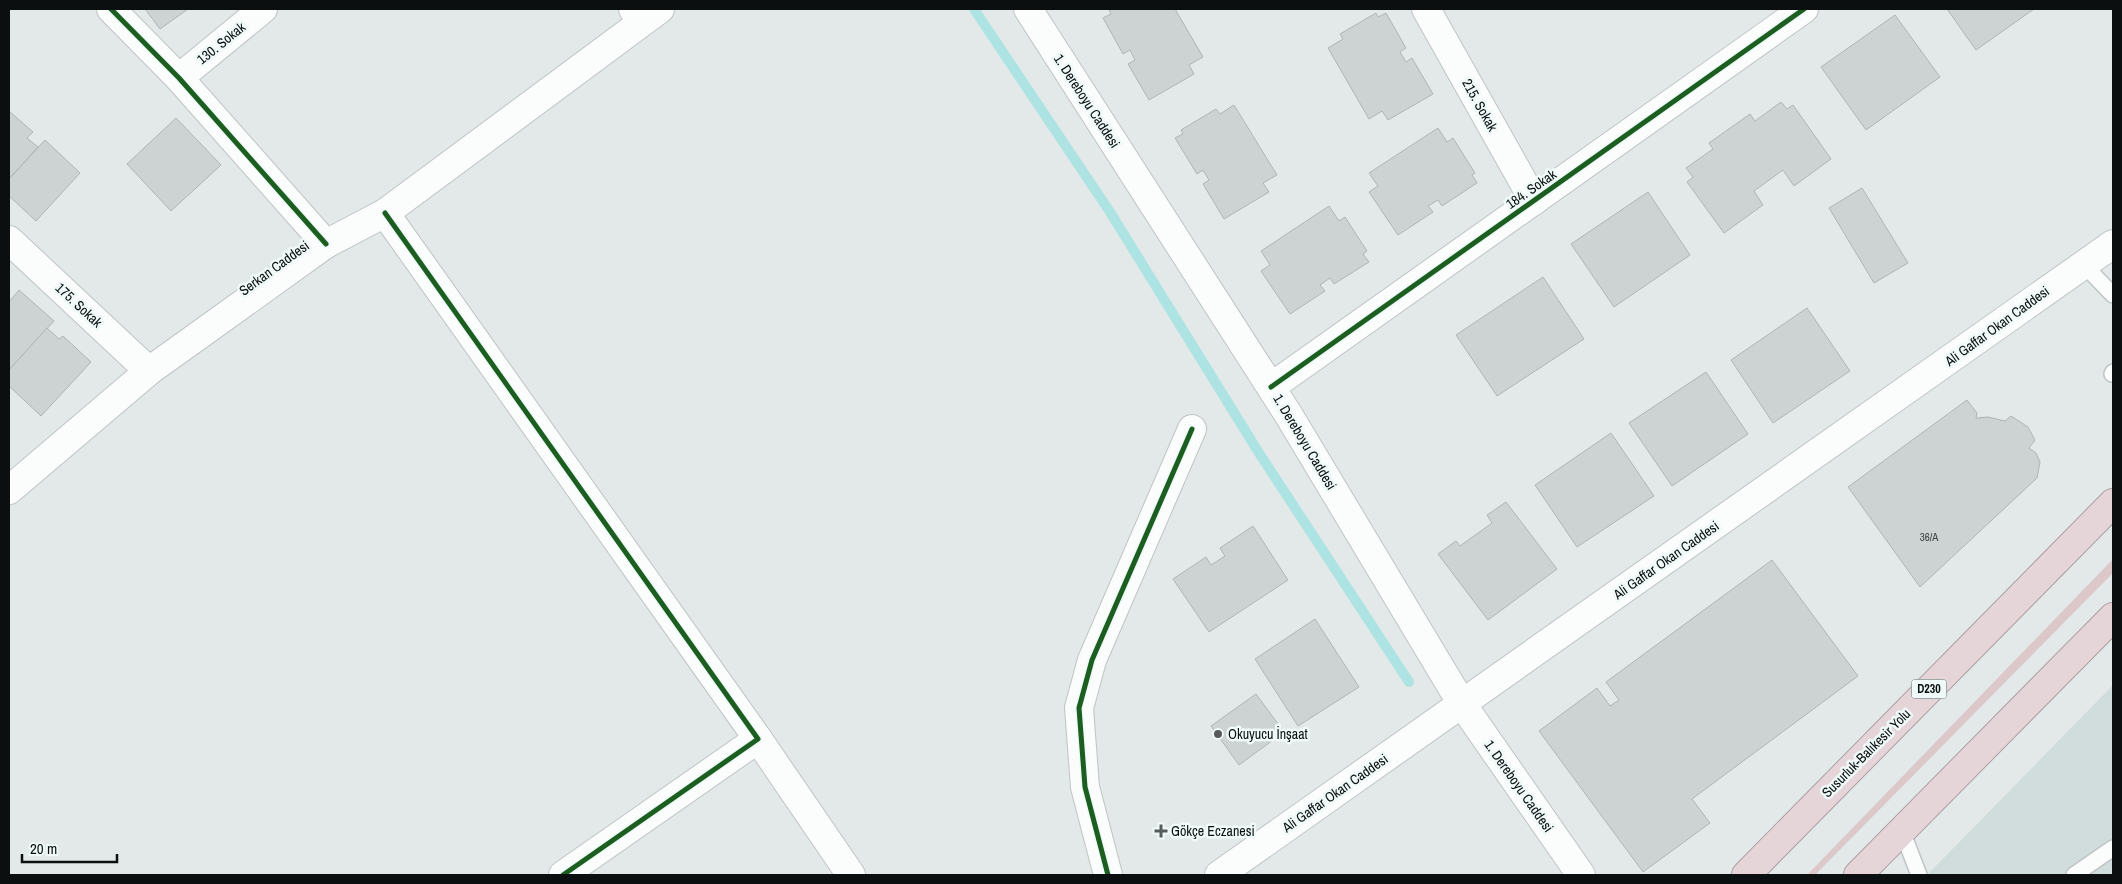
<svg xmlns="http://www.w3.org/2000/svg" width="2122" height="884" font-family="'Archivo Narrow',sans-serif">
  <style>
    .built { fill: #d1dddd }
    .green { fill: #dcc7ca }
    .lines { fill: none; stroke-linecap: round; stroke-linejoin: round }
    .stream { stroke: #aee3e3; stroke-width: 10 }
    .building { fill: #cdd2d2; stroke: #b0b5b4 }
    .lane-casing { stroke: #bfc4c4; stroke-width: 18 }
    .street-casing { stroke: #bfc4c4; stroke-width: 30 }
    .secondary-casing { stroke: #bfc4c4; stroke-width: 30 }
    .highway-casing { stroke: #ad9fa2; stroke-width: 30 }
    .lane { stroke: #fbfcfc; stroke-width: 15 }
    .street { stroke: #fbfcfc; stroke-width: 28 }
    .secondary { stroke: #fbfcfc; stroke-width: 28 }
    .highway { stroke: #e5d5d9; stroke-width: 28 }
    .cycleway-casing { stroke: #eef9f8; stroke-width: 8 }
    .cycleway { stroke: #1b5e20; stroke-width: 5 }
    .poi-dot { fill: #575b5b; stroke: #eef9f8; stroke-width: 2 }
    .labels { text-anchor: middle; stroke-width: 5; stroke-linejoin: round; paint-order: stroke }
    .number-label { font-size: 11px; fill: #3c4040 }
    .shield { fill: #eef9f8; stroke: #4f5555; stroke-width: 1 }
    .shield-label { font-size: 12px; font-weight: bold; fill: #0b0f0f }
    .street-label { font-size: 14px; fill: #0b0f0f; stroke: #eef9f8 }
    .poi-label { font-size: 14px; fill: #0b0f0f; stroke: #eef9f8; text-anchor: start }
  </style>
  <rect width="100%" height="100%" fill="#e3e9e9"/>
  <path class="built" d="M2113,685V875H1927Z"/>
  <path class="green" d="M2113,559V573L1815,875H1807Z"/>
  <g class="lines">
    <path class="stream" d="M974,9L1110,212L1259,453L1409,682"/>
  </g>
  <g class="building">
    <path d="M145,9H188L160,29Z"/>
    <path d="M1109,9H1175L1203,57L1189,65L1194,74L1149,100L1128,64L1135,60L1130,50L1123,54L1103,18L1111,14Z"/>
    <path d="M1947,9H2034L1976,50Z"/>
    <path d="M1376,13L1378,17L1386,13L1406,48L1400,52L1406,62L1412,58L1433,94L1388,120L1382,111L1369,119L1328,48L1343,39L1340,34Z"/>
    <path d="M1895,15L1940,77L1866,130L1821,67Z"/>
    <path d="M1781,102L1787,109L1793,105L1831,159L1794,186L1783,170L1754,191L1763,205L1724,233L1687,182L1693,177L1686,168L1713,149L1709,143L1750,114L1755,121Z"/>
    <path d="M1234,105L1277,175L1263,183L1269,192L1224,219L1203,184L1209,180L1203,170L1197,174L1175,138L1183,134L1181,130L1216,109L1220,114Z"/>
    <path d="M9,111L33,132L27,138L38,147L9,179Z"/>
    <path d="M176,118L221,165L171,211L127,164Z"/>
    <path d="M1438,128L1447,142L1453,138L1475,173L1472,175L1477,183L1442,206L1438,200L1428,206L1433,212L1398,235L1369,192L1378,186L1369,173Z"/>
    <path d="M45,140L80,173L36,221L9,196V179Z"/>
    <path d="M1862,188L1908,263L1874,283L1829,208Z"/>
    <path d="M1648,192L1690,255L1614,307L1571,244Z"/>
    <path d="M1329,206L1339,221L1345,217L1367,251L1363,254L1369,262L1334,284L1330,278L1320,285L1325,291L1290,314L1261,271L1270,265L1261,251Z"/>
    <path d="M1543,277L1584,339L1497,396L1456,335Z"/>
    <path d="M19,290L54,321L9,370V302Z"/>
    <path d="M1807,308L1850,371L1773,423L1731,360Z"/>
    <path d="M47,328L59,339L63,336L91,362L41,416L9,386V370Z"/>
    <path d="M1706,372L1748,434L1672,486L1629,423Z"/>
    <path d="M1967,400L1977,413L1976,418L1988,417L2005,421L2011,416L2028,427L2035,440L2029,448L2036,453L2040,462L2037,478L1920,587L1848,487Z"/>
    <path d="M1611,433L1654,496L1577,547L1535,485Z"/>
    <path d="M1506,502L1557,569L1488,620L1438,554L1456,541L1460,546L1492,523L1487,515Z"/>
    <path d="M1253,526L1288,580L1209,632L1173,579L1206,557L1211,565L1225,556L1220,548Z"/>
    <path d="M1772,560L1858,676L1692,799L1710,823L1643,872L1539,731L1597,688L1610,706L1619,700L1606,682Z"/>
    <path d="M1315,619L1359,687L1298,726L1255,659Z"/>
    <path d="M1256,694L1284,732L1239,765L1211,726Z"/>
  </g>
  <g class="lines">
    <g class="lane-casing">
      <g id="lane">
        <path d="M2084,265L2113,295"/>
        <path d="M2112,374L2113,372"/>
        <path d="M1902,831L1919,875"/>
        <path d="M2074,875L2113,848"/>
      </g>
    </g>
    <g class="street-casing">
      <g id="street">
        <path d="M111,9L179,78L326,244"/>
        <path d="M633,9L642,21"/>
        <path d="M1426,9L1534,201"/>
        <path d="M179,78L263,9"/>
        <path d="M385,213L758,739L563,875"/>
        <path d="M9,240L149,371"/>
        <path d="M1271,387L1804,9"/>
        <path d="M758,739L851,875"/>
        <path d="M1108,875L1085,787L1079,708L1092,660L1192,429"/>
      </g>
    </g>
    <g class="secondary-casing">
      <g id="secondary">
        <path d="M1028,9L1288,414L1462,704L1581,875"/>
        <path d="M9,490L149,371L326,244L385,213L660,9"/>
        <path d="M1219,875L2113,244"/>
      </g>
    </g>
    <g class="highway-casing">
      <g id="highway">
        <path d="M1746,875L2113,503"/>
        <path d="M1858,875L2113,617"/>
      </g>
    </g>
    <use href="#lane" class="lane"/>
    <use href="#street" class="street"/>
    <use href="#secondary" class="secondary"/>
    <use href="#highway" class="highway"/>
    <g class="cycleway-casing">
      <g id="cycleway">
        <path d="M111,9L179,78L326,244"/>
        <path d="M385,213L758,739L563,875"/>
        <path d="M1271,387L1804,9"/>
        <path d="M1108,875L1085,787L1079,708L1092,660L1192,429"/>
      </g>
    </g>
    <use href="#cycleway" class="cycleway"/>
  </g>
  <g class="poi-dot">
    <circle cx="1218" cy="734" r="5"/>
    <path d="M1158.5 823.5h5v5h5v5h-5v5h-5v-5h-5v-5h5z"/>
  </g>
  <g class="labels">
    <g class="number-label">
      <text x="1929" y="541">36/A</text>
    </g>
    <rect class="shield" x="1911.5" y="679.5" width="35" height="19" rx="4"/>
    <g class="shield-label">
      <text x="1929" y="693">D230</text>
    </g>
    <g class="street-label">
      <text transform="translate(221 43) rotate(-39)" y="5">130. Sokak</text>
      <text transform="translate(1087 101) rotate(57)" y="5">1. Dereboyu Caddesi</text>
      <text transform="translate(1480 105) rotate(61)" y="5">215. Sokak</text>
      <text transform="translate(1531 189) rotate(-35)" y="5">184. Sokak</text>
      <text transform="translate(274 268) rotate(-36)" y="5">Serkan Caddesi</text>
      <text transform="translate(79 305) rotate(43)" y="5">175. Sokak</text>
      <text transform="translate(1997 326) rotate(-36)" y="5">Ali Gaffar Okan Caddesi</text>
      <text transform="translate(1305 442) rotate(59)" y="5">1. Dereboyu Caddesi</text>
      <text transform="translate(1666 560) rotate(-35)" y="5">Ali Gaffar Okan Caddesi</text>
      <text transform="translate(1866 753) rotate(-45)" y="5">Susurluk-Balıkesir Yolu</text>
      <text transform="translate(1519 786) rotate(55)" y="5">1. Dereboyu Caddesi</text>
      <text transform="translate(1335 793) rotate(-35)" y="5">Ali Gaffar Okan Caddesi</text>
    </g>
    <g class="poi-label">
      <text x="1228" y="739">Okuyucu İnşaat</text>
      <text x="1171" y="836">Gökçe Eczanesi</text>
    </g>
  </g>
  <rect width="2122" height="884" fill="none" stroke="#0b0f0f" stroke-width="20"/>
  <path d="M22 854v8h95v-8" fill="none" stroke="#0b0f0f" stroke-width="2.5"/>
  <text x="30" y="854" font-size="15" fill="#0b0f0f" stroke="#eef9f8" stroke-width="4" paint-order="stroke">20 m</text>
</svg>
